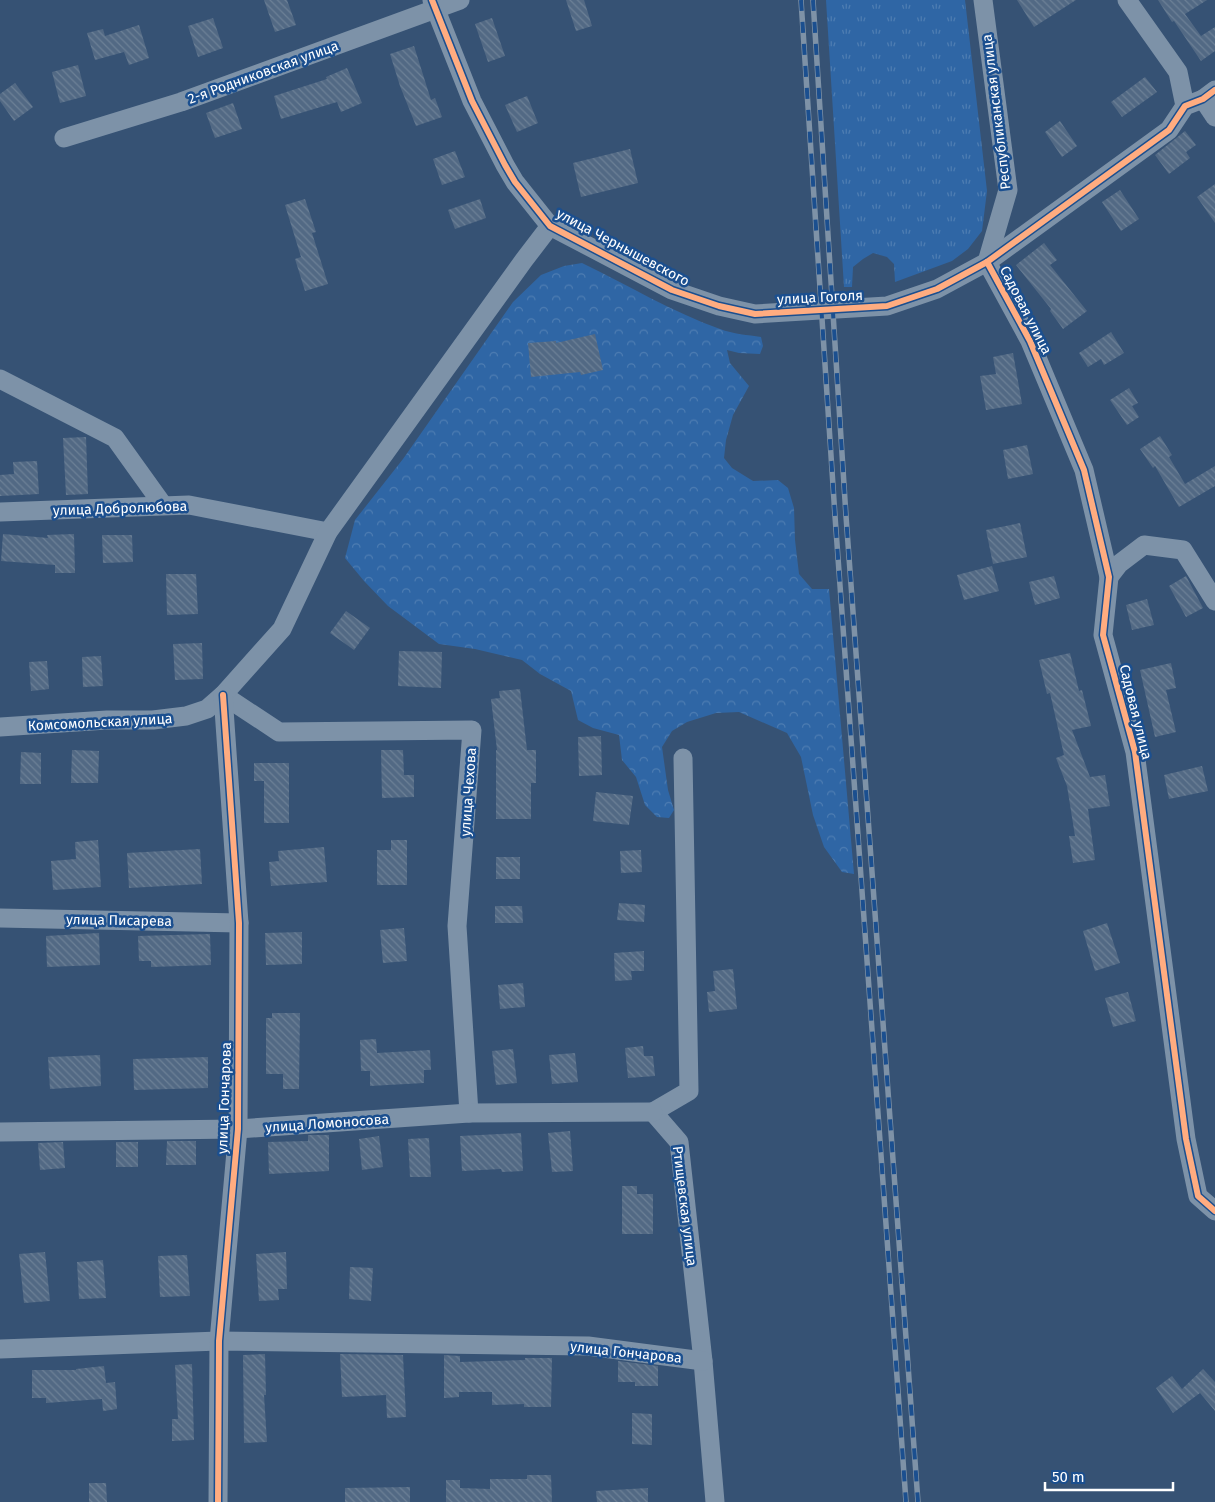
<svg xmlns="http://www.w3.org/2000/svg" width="1215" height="1502" font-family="'Fira Sans',sans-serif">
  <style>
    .grass { fill: url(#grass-tufts) }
    .forest { fill: url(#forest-crowns) }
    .building { fill: url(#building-back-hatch) }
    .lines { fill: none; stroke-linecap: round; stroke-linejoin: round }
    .minor { stroke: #7d92a8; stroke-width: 19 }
    .rail-casing { stroke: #7e92a7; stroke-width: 5.5 }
    .rail { stroke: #1b4f8f; stroke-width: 4; stroke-dasharray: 11; stroke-linecap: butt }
    .cycleway-casing { stroke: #1b4f8f; stroke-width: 9 }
    .cycleway { stroke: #ffac80; stroke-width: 6 }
    .labels { text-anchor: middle; stroke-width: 5; stroke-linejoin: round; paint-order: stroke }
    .street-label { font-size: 14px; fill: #fff; stroke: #1b4f8f }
  </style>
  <defs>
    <pattern id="grass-tufts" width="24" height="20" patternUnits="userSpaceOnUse" patternTransform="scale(1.25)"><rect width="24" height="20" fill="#2f66a5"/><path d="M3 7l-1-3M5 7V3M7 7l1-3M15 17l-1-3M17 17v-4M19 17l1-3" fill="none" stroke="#4e7db2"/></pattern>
    <pattern id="forest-crowns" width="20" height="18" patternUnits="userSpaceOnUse" patternTransform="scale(1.25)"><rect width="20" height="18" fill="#2f66a5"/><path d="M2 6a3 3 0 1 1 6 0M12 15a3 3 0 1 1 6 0" fill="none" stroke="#4e7db2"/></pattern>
    <pattern id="building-back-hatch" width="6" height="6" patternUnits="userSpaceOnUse" patternTransform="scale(1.25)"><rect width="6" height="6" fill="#526984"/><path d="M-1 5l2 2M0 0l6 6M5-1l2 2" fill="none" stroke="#6c8096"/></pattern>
  </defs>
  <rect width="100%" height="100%" fill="#365274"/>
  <path class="grass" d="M826,0H965L987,191L982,231L968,249L952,261L895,282L894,264L887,257L873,253L863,259L853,267L852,287H844Z"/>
  <path class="forest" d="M582,263C628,285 672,312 720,329C733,334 748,335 761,337L763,346L760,354L739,353L727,350L730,363L749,386L733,415L726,440L724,458L732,468L753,481L778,480L788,488L794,508L795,540L799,574L812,589H829L854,874L842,872L824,847L813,815L801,757L787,733L739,712L716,713L687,722L672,731L662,747L668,790L674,810L669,818L657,817L645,805L636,777L622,760L619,735L593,728L578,720L571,691L540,674L522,660L475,649L439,644L388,606L364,581L345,558L355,520L403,459L513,302L541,275L564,266Z"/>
  <g class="building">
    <path d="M264,0H287L296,25L275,32Z"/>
    <path d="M566,0H584L592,26L576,31Z"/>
    <path d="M1017,0H1076L1034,27Z"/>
    <path d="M1158,0H1207L1185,14L1201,36L1215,27V51L1201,61L1174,21L1172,22Z"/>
    <path d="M213,18L223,48L198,57L188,26Z"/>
    <path d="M492,18L505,56L488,62L475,24Z"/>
    <path d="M139,25L149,58L129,65L124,52L95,60L87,33L103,29L105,36Z"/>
    <path d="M414,46L431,100L435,98L442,117L416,126L400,86L390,54Z"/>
    <path d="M78,65L86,96L60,103L52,72Z"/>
    <path d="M347,68L362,103L341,112L337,102L281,119L274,96L327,79L326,77Z"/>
    <path d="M1145,77L1157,92L1122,117L1111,102Z"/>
    <path d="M15,83L33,107L14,121L0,101V94Z"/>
    <path d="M527,96L538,123L517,132L505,105Z"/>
    <path d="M233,103L242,129L215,138L206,113Z"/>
    <path d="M1060,121L1077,146L1062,157L1045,132Z"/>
    <path d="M1185,131L1196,145L1186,152L1190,158L1169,174L1155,155Z"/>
    <path d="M630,149L638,183L581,197L573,163Z"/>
    <path d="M455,151L465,177L442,185L433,159Z"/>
    <path d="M1215,184V223L1197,197Z"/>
    <path d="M1120,190L1139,219L1121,231L1102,202Z"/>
    <path d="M305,199L316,232L312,233L328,284L305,291L295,259L301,257L285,205Z"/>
    <path d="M480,199L486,218L455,229L448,210Z"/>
    <path d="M1044,243L1057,260L1050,265L1087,311L1063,329L1050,311L1051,309L1016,265Z"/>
    <path d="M1111,332L1124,353L1104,365L1101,359L1088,367L1079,353Z"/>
    <path d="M595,334L603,370L581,375L580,372L531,377L528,343L556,341V343Z"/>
    <path d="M1013,353L1022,404L986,410L980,376L996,374L993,357Z"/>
    <path d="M1129,388L1138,403L1132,406L1139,417L1127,425L1110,400Z"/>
    <path d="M1160,436L1172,455L1169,457L1185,484L1215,466V486L1179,507L1155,466L1153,468L1140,449Z"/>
    <path d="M86,437L88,494L66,495L63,438Z"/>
    <path d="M1027,445L1033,474L1008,479L1003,450Z"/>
    <path d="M37,461L39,494L0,496V475L14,474L13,462Z"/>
    <path d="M1020,523L1027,557L993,564L986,530Z"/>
    <path d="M3,534L48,538L47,535L74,534L75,573H55V565L1,561Z"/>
    <path d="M102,535H132L133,562L103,563Z"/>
    <path d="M992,566L999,591L964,600L957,575Z"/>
    <path d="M166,574H196L198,614L167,615Z"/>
    <path d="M1054,576L1060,598L1035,605L1029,582Z"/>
    <path d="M1186,576L1203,608L1186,617L1169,586Z"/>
    <path d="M1147,599L1154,625L1132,630L1126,605Z"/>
    <path d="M346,611L370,628L354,650L330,633Z"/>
    <path d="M202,643L203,679L175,680L173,644Z"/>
    <path d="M399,651L442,652L441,688L398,686Z"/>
    <path d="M1070,653L1079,691L1082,690L1091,726L1072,730L1090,777L1105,775L1110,806L1088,809L1095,860L1073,863L1069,836H1075L1067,786L1056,758L1064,755L1050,693L1047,694L1039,660Z"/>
    <path d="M101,656L103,686L83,687L82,657Z"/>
    <path d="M47,661L49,689L31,691L29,662Z"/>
    <path d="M1171,663L1176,688L1166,690L1176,732L1155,737L1140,670Z"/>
    <path d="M520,689L527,750H536V783H531V819H496V750H497L491,699L500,698L499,691Z"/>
    <path d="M601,736L602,775L579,776L578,737Z"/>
    <path d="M72,750L99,751L98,783H71Z"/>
    <path d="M381,750H403L404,775H414V797L382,798Z"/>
    <path d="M21,752L41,753V784H20Z"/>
    <path d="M254,763H289V823H264V781H254Z"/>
    <path d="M1202,766L1208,791L1169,799L1164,775Z"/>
    <path d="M596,792L633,796L629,825L593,821Z"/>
    <path d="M98,840L101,887L53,890L51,861L76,859L75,842Z"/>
    <path d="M391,840H407V885H377V850H391Z"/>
    <path d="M324,847L327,882L271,886L269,862L279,861L278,851Z"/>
    <path d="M200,849L202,884L129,888L127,853Z"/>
    <path d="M641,850L642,872L621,873L620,851Z"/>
    <rect x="496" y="857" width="24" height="22"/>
    <path d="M619,903L645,905L644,922L617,920Z"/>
    <path d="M495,906H522L523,923H495Z"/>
    <path d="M1107,923L1120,963L1095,971L1083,931Z"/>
    <path d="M404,928L407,961L383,963L380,930Z"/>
    <path d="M302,932V964L266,965L265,933Z"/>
    <path d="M99,933L100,965L47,967L46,936Z"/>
    <path d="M210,934L211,965L151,967V961H139L138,936Z"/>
    <path d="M644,951V971H631L632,980L615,981L614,953Z"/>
    <path d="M733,969L737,1009L709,1012L707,992L715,991L713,971Z"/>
    <path d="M523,983L525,1007L500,1009L498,985Z"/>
    <path d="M1128,992L1136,1021L1113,1027L1105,998Z"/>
    <path d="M272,1013H300L299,1089H283V1074H266V1018H272Z"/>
    <path d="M376,1039L377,1053L430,1050L431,1070H424V1083L370,1086V1071H361L360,1040Z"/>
    <path d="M643,1046L644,1056H653L655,1076L628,1078L625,1048Z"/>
    <path d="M513,1049L517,1083L496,1085L492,1051Z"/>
    <path d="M575,1053L578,1082L552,1084L549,1055Z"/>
    <path d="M100,1055L101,1086L50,1089L48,1057Z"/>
    <path d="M208,1057V1088L134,1090L133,1059Z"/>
    <path d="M570,1131L573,1171L552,1172L548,1133Z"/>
    <path d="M521,1133L523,1171L502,1172L501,1169L462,1171L460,1136Z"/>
    <path d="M308,1135H329V1171L269,1174L268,1142L308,1141Z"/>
    <path d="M379,1136L383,1167L362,1170L359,1139Z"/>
    <path d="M429,1138L431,1177H410L408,1139Z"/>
    <path d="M167,1141H196V1165H166Z"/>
    <path d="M63,1142L65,1168L40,1170L38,1143Z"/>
    <rect x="116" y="1142" width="22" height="25"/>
    <path d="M622,1186H637V1194H653V1234H622Z"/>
    <path d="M45,1252L50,1301L24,1303L19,1254Z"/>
    <path d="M286,1252L287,1289H278L279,1300L259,1301L256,1254Z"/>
    <path d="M187,1255L190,1296L160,1297L158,1256Z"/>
    <path d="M103,1260L106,1298L79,1299L77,1262Z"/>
    <path d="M350,1267L373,1268L371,1301L349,1299Z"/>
    <path d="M265,1354L266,1395H264L267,1442L244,1443L243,1355Z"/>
    <path d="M340,1354L403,1355L406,1417L387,1418L386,1395L342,1397Z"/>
    <path d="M444,1355L460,1356V1362L525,1360V1358H552L551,1407H524V1404L492,1405V1392H459V1397L444,1398Z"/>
    <path d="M618,1361L658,1366V1386H635V1382H618Z"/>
    <path d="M192,1364L194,1440L172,1441V1419H178L175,1365Z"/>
    <path d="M104,1366L106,1383L115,1382L117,1409L103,1411L102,1399L46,1403V1398H32V1370H76V1369Z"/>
    <path d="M1203,1369L1215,1382V1411L1200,1393L1173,1413L1156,1388L1172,1376L1182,1389Z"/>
    <path d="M632,1413L652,1414V1445L632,1444Z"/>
    <path d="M527,1475H551L552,1502H446V1480H460V1488L490,1489V1479H527Z"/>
    <path d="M89,1483H106L107,1502H89Z"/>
    <path d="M410,1487V1502H345V1488Z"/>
    <path d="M648,1488V1502H597L596,1491Z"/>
  </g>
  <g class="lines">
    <g class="minor">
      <path d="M432,0L472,101L505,165L515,182L550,226L672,290L719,306L755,314L887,306L937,289L987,262L1169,130L1185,106L1203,99L1215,90"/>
      <path d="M983,0L1008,190L987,262"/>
      <path d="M1127,0L1178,72L1185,106"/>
      <path d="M1203,99L1215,117"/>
      <path d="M64,138L181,102L460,0"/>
      <path d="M987,262L1030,341L1084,470L1109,577L1103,635L1135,752L1186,1139L1198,1196L1215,1211"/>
      <path d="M0,379L115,438L163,505"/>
      <path d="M0,512L189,505L328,532"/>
      <path d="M1109,577L1119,564L1144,545L1183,550L1215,601"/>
      <path d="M223,695L279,732L472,730L457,926L469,1113"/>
      <path d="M0,727L107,720H153L186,716L207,709L223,695L282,629L328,532L524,260L550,226"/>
      <path d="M683,758L689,1091L653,1112L679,1142L703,1361L715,1502"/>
      <path d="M0,918L239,923"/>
      <path d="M0,1132L238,1129L469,1113L653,1112"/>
      <path d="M0,1349L219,1341L588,1346L703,1361"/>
      <path d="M218,1502L219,1341L238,1129L239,923L223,695"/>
    </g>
    <g class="rail-casing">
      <g id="rail">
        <path d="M801,0L835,516L906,1502"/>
        <path d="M813,0L846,516L918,1502"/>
      </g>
    </g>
    <use href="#rail" class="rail"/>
    <g class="cycleway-casing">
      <g id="cycleway">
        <path d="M432,0L472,101L505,165L515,182L550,226L672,290L719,306L755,314L887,306L937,289L987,262L1169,130L1185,106L1203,99L1215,90"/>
        <path d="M987,262L1030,341L1084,470L1109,577L1103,635L1135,752L1186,1139L1198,1196L1215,1211"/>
        <path d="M218,1502L219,1341L238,1129L239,923L223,695"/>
      </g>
    </g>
    <use href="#cycleway" class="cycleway"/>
  </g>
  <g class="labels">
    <g class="street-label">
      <text transform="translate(263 72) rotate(-20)" y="5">2-я Родниковская улица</text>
      <text transform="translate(996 112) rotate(-97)" y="5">Республиканская улица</text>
      <text transform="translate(623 247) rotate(28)" y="5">улица Чернышевского</text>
      <text transform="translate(820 297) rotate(-3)" y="5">улица Гоголя</text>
      <text transform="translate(1026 310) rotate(63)" y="5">Садовая улица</text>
      <text transform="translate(120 508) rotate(-2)" y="5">улица Добролюбова</text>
      <text transform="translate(1136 712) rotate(76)" y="5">Садовая улица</text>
      <text transform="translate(100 722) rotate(-3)" y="5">Комсомольская улица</text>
      <text transform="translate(468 792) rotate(-86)" y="5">улица Чехова</text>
      <text transform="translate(119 920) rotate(1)" y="5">улица Писарева</text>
      <text transform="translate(224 1098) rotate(-88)" y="5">улица Гончарова</text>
      <text transform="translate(327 1123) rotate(-4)" y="5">улица Ломоносова</text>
      <text transform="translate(685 1206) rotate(83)" y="5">Ртищевская улица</text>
      <text transform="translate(626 1352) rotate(6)" y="5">улица Гончарова</text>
    </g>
  </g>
  <path d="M1045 1482v8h128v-8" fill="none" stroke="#ffffff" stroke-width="2.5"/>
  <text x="1052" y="1482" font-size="15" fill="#ffffff" stroke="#1b4f8f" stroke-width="4" paint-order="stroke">50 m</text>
</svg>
